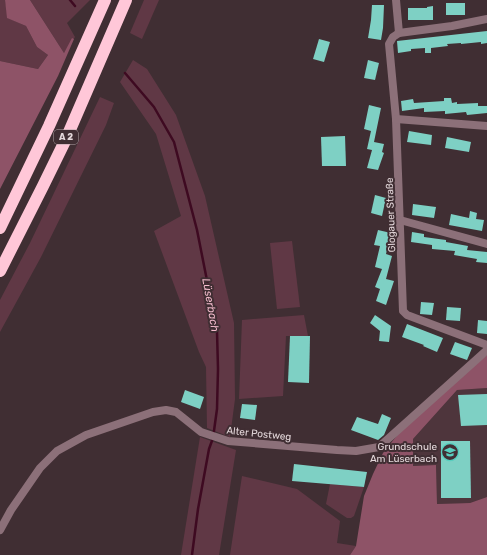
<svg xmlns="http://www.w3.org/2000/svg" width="487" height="555" font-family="Rubik,sans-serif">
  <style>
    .built { fill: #4e353c }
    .green { fill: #603845 }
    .forest { fill: #8e5367 }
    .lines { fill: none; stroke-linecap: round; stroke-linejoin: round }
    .stream { stroke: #3e0a21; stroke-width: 2.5 }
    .building { fill: #7ed0c4 }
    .minor { stroke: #8c7079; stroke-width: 8 }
    .motorway { stroke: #ffc7d8; stroke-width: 12 }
    .labels { text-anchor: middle; stroke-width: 4; stroke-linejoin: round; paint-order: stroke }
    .shield { fill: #402e33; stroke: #b3a5a9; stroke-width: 1 }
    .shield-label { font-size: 9px; font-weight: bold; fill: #e4d8db }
    .street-label { font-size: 10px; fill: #e4d8db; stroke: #402e33 }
    .poi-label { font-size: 10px; fill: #e4d8db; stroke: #402e33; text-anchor: end }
    .water-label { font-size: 11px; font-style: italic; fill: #f4bccd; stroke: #402e33 }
  </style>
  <rect width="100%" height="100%" fill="#402e33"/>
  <path class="built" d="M487,388V497L470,503L437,504L436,465L413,466V439L457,390Z"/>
  <g class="green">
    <path d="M0,0H5L8,18L26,26L37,47L48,55L38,69L0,61Z"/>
    <path d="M30,0H90L67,23L75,37L64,53Z"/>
    <path d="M144,0H159L142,39L130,33Z"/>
    <path d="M133,60L147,69L176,115L205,196L234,323L235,399L230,437L207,428L206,367L199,352L154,231L181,216L156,134L120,82Z"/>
    <path d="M100,97L114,103L106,125L41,257L0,332V300L30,243Z"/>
    <path d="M292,241L300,307L277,309L270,243Z"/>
    <path d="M304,315L308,336H286L283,396L239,399L242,320Z"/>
    <path d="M200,437L236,450L219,555H181Z"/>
    <path d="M242,476L297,489L340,521L337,543L356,546L350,555H230Z"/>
    <path d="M330,484L364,487L354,516L351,518H347L326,504Z"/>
  </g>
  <g class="forest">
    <path d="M5,0H30L64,53L72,38L74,39L58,76L0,189V61L38,69L48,55L37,47L26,26L7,18Z"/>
    <path d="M487,355V388L457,390L413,439V466L436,465L437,504L470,503L487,497V555H350L356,546L364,496L373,474L383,453L403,428L482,359Z"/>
  </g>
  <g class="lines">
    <g class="stream">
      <path d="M70,0L75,6"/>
      <path d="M125,73L154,107L174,142L197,230L217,331L218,369L217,409L213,438L209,449L198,509L192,555"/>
    </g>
  </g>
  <g class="building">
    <rect x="446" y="3" width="19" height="12"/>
    <path d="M372,5H384L383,28L381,40L368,38L371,20Z"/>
    <path d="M433,6V20H408V8H427V7Z"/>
    <path d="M487,31V43L481,44V42L461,44V43L447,44L448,46L431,48V53H425V48L411,49V51L398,53L397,41Z"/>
    <path d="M319,39L330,42L324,62L313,59Z"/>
    <path d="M368,60L379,63L375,80L364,78Z"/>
    <path d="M444,98H451L452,103L457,102V104L478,103V106H487V113L467,115L466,112L445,114V111L424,112V108L402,111L401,101L413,99L414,103L444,101Z"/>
    <path d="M369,105L381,108L374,142L384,144L382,152L384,153L378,170L367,168L372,150L367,149L371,131L364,129Z"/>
    <path d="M409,131L432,135L431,145L407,142Z"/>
    <path d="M345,136L346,166H322L321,137Z"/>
    <path d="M447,137L471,142L469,152L445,148Z"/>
    <path d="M375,195L386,198L382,216L371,213Z"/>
    <path d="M413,204L436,207L434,218L412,215Z"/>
    <path d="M470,211L477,213L476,219L484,220L482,231L449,225L451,214L469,218Z"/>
    <path d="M378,230L391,233L386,254L392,256L386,279L394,281L386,305L376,301L380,289L375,287L382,269L375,267L380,246L374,245Z"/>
    <path d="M412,232L424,234V237L446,240V242L468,246L467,250L487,252V263L476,262L477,259L454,255L455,251L432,249V245L411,242Z"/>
    <path d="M421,302L434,303L432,315L420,314Z"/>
    <path d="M447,307L461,308L460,321L446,320Z"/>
    <path d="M375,315L391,326L389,342L379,341L380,331L370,323Z"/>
    <path d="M478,320L487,321V334L477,333Z"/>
    <path d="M407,324L443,338L437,352L423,346L424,345L402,337Z"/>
    <path d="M290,336H310L309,383L288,382Z"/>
    <path d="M455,342L472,348L467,360L450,354Z"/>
    <path d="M185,390L204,397L200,409L181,402Z"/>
    <path d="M487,394V425L461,426L458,395Z"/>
    <path d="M242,404L257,405L255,420L240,418Z"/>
    <path d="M382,414L391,418L384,435L378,440L351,430L357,417L378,424Z"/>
    <path d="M441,441H470L471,498H441Z"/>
    <path d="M294,464L367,472L364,487L292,481Z"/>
  </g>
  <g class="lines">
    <g class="minor">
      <path d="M396,0L399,33"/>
      <path d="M487,19L452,26L399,33L393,37L389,44L396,119L403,311L407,315L487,345"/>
      <path d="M396,119L487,126"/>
      <path d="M400,220L487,244"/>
      <path d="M0,530L11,510L40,468L57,451L86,435L153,412L166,410L176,412L201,432L228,441L337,450L356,451L379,447L487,350"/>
    </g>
    <g class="motorway">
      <path d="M0,228L49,126L105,0"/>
      <path d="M0,271L43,186L66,139L126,0"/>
    </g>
  </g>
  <defs>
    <g id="school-ring" transform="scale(0.9)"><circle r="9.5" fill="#402e33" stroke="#59cebf" stroke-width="1.5"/><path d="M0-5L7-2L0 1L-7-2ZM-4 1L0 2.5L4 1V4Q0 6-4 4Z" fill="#59cebf"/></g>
  </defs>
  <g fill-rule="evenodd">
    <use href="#school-ring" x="450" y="452"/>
  </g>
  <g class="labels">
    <rect class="shield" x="54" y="130" width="24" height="14" rx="3"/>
    <g class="shield-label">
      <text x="66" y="140">A 2</text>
    </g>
    <g class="street-label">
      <text transform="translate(390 215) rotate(-92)" y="4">Glogauer Straße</text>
      <text transform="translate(259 433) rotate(6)" y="4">Alter Postweg</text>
    </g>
    <g class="poi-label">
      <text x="437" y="450">Grundschule<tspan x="437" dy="12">Am Lüserbach</tspan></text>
    </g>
    <g class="water-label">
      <text transform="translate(211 305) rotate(80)" y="4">Lüserbach</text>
    </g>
  </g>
</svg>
